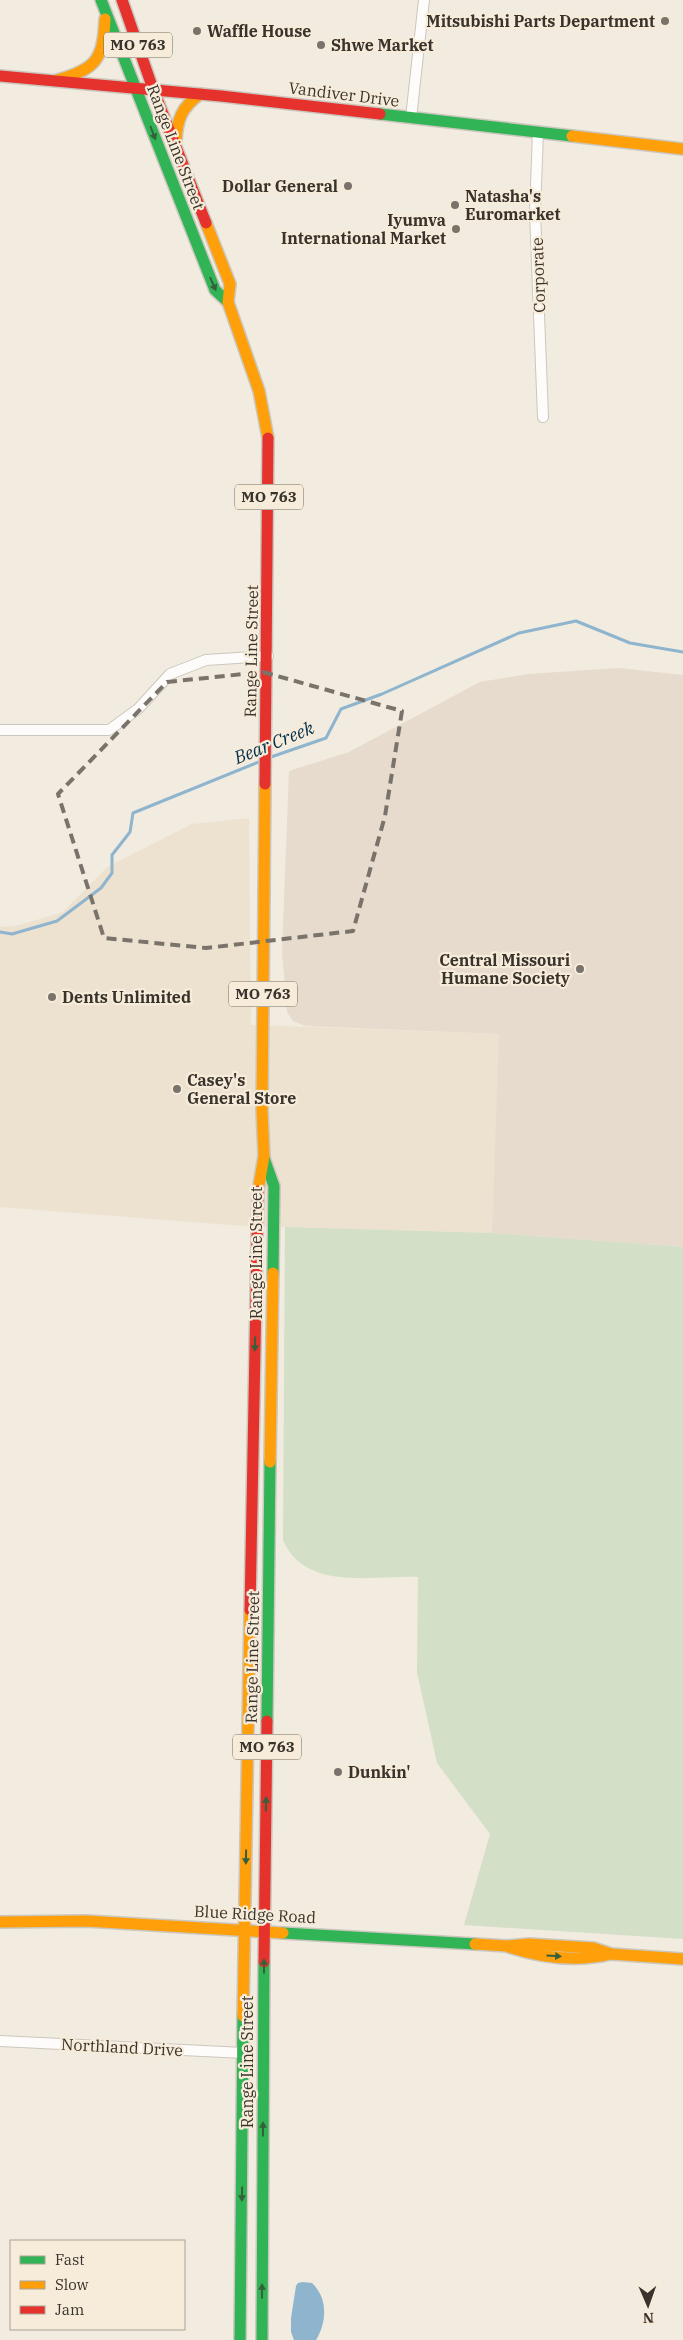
<svg xmlns="http://www.w3.org/2000/svg" width="683" height="2340" font-family="'IBM Plex Serif',serif">
  <style>
    .built { fill: #ede2d0 }
    .industrial { fill: #e6dbcd }
    .green { fill: #d3dfc6 }
    .water { fill: #8eb4ce }
    .lines { fill: none; stroke-linecap: round; stroke-linejoin: round }
    .stream { stroke: #8eb4ce; stroke-width: 3 }
    .street-casing { stroke: #ccc7be; stroke-width: 12 }
    .fast-casing { stroke: #ccc7be; stroke-width: 14 }
    .slow-casing { stroke: #ccc7be; stroke-width: 14 }
    .jam-casing { stroke: #ccc7be; stroke-width: 14 }
    .street { stroke: #fdfcfa; stroke-width: 10 }
    .fast { stroke: #30b455; stroke-width: 11 }
    .slow { stroke: #ff9f0a; stroke-width: 11 }
    .jam { stroke: #e5322d; stroke-width: 11 }
    .oneway { fill: #35603a }
    .marked { fill: none; stroke: #79736b; stroke-width: 4; stroke-dasharray: 10 6; stroke-linejoin: round }
    .poi-dot { fill: #79736b; stroke: #f7ecda; stroke-width: 2 }
    .labels { text-anchor: middle; stroke-width: 4.5; stroke-linejoin: round; paint-order: stroke }
    .shield { fill: #f7ecda; stroke: #716a60; stroke-width: 1 }
    .shield-label { font-size: 15px; font-weight: bold; fill: #38332c }
    .poi-label { font-size: 16px; font-weight: bold; fill: #38332c; stroke: #f7ecda; text-anchor: start }
    .street-label { font-size: 16px; fill: #38332c; stroke: #f7ecda }
    .water-label { font-size: 18px; font-style: italic; fill: #01304e; stroke: #f7ecda }
  </style>
  <rect width="100%" height="100%" fill="#f1ebe0"/>
  <path class="built" d="M249,818L251,1025L500,1034L492,1233L243,1226L0,1207V927L20,925L63,912L107,867L192,824Z"/>
  <path class="industrial" d="M619,668L683,675V1247L492,1233L499,1034L306,1026L293,1021L287,1012L282,951L289,771L349,752L480,682L529,674Z"/>
  <path class="green" d="M285,1227L492,1233L683,1247V1939L464,1925L490,1834L437,1763L417,1672L418,1577C374,1575 305,1592 283,1540Z"/>
  <path class="water" d="M303,2282L312,2283C328,2298 327,2322 316,2340H294L291,2332V2318L296,2286L298,2283Z"/>
  <g class="lines">
    <g class="stream">
      <path d="M271,757L326,738L341,709L382,694L519,633L576,621L630,643L683,652"/>
      <path d="M0,932L12,934L57,921L101,888L112,873V855L130,832L133,813L261,761"/>
    </g>
    <g class="street-casing">
      <g id="street">
        <path d="M411,118L424,0"/>
        <path d="M538,132L535,212L543,417"/>
        <path d="M0,730H109L138,709L170,674L206,660L268,656"/>
        <path d="M0,2041L244,2053"/>
      </g>
    </g>
    <g class="fast-casing">
      <g id="fast">
        <path d="M101,0L215,290L228,302"/>
        <path d="M380,114L572,136"/>
        <path d="M264,1158L274,1186L273,1273"/>
        <path d="M267,1721L270,1462"/>
        <path d="M283,1933L475,1944"/>
        <path d="M240,2340L243,2016"/>
        <path d="M262,2340L264,1962"/>
      </g>
    </g>
    <g class="slow-casing">
      <g id="slow">
        <path d="M57,80C97,69 103,59 105,19"/>
        <path d="M572,136L683,149"/>
        <path d="M176,141C177,119 182,107 200,94"/>
        <path d="M206,223L230,284L228,302L259,391L268,438"/>
        <path d="M258,1191L264,1156L262,1110L265,784"/>
        <path d="M270,1462L273,1273"/>
        <path d="M0,1922L86,1921L283,1933"/>
        <path d="M475,1944L507,1946L529,1944L593,1948L611,1954L683,1959"/>
        <path d="M509,1947C542,1958 577,1962 611,1954"/>
        <path d="M243,2016L250,1610"/>
      </g>
    </g>
    <g class="jam-casing">
      <g id="jam">
        <path d="M122,0L153,89L206,223"/>
        <path d="M0,76L221,96L380,114"/>
        <path d="M265,784L268,438"/>
        <path d="M250,1610L258,1191"/>
        <path d="M264,1962L267,1721"/>
      </g>
    </g>
    <use href="#street" class="street"/>
    <use href="#fast" class="fast"/>
    <use href="#slow" class="slow"/>
    <use href="#jam" class="jam"/>
  </g>
  <defs><path id="oneway-solid" d="M-6-.8H1V-3.2L6.5 0L1 3.2V.8H-6Z" transform="scale(1.25)"/></defs>
  <g class="oneway">
    <use href="#oneway-solid" transform="translate(153 133) rotate(69)"/>
    <use href="#oneway-solid" transform="translate(213 284) rotate(66)"/>
    <use href="#oneway-solid" transform="translate(255 1344) rotate(91)"/>
    <use href="#oneway-solid" transform="translate(266 1804) rotate(-89)"/>
    <use href="#oneway-solid" transform="translate(246 1857) rotate(91)"/>
    <use href="#oneway-solid" transform="translate(554 1956) rotate(4)"/>
    <use href="#oneway-solid" transform="translate(264 1966) rotate(-90)"/>
    <use href="#oneway-solid" transform="translate(263 2129) rotate(-90)"/>
    <use href="#oneway-solid" transform="translate(242 2194) rotate(91)"/>
    <use href="#oneway-solid" transform="translate(262 2291) rotate(-90)"/>
  </g>
  <path class="marked" d="M263,672L402,711L385,816L353,931L206,948L104,938L58,794L167,682Z"/>
  <g class="poi-dot">
    <circle cx="665" cy="21" r="5"/>
    <circle cx="197" cy="31" r="5"/>
    <circle cx="321" cy="45" r="5"/>
    <circle cx="348" cy="186" r="5"/>
    <circle cx="455" cy="205" r="5"/>
    <circle cx="456" cy="229" r="5"/>
    <circle cx="580" cy="969" r="5"/>
    <circle cx="52" cy="997" r="5"/>
    <circle cx="177" cy="1089" r="5"/>
    <circle cx="338" cy="1772" r="5"/>
  </g>
  <g class="labels">
    <g class="shield">
      <rect x="104" y="32.5" width="68" height="25" rx="4"/>
      <rect x="235" y="484.5" width="68" height="25" rx="4"/>
      <rect x="229" y="981.5" width="68" height="25" rx="4"/>
      <rect x="233" y="1734.5" width="68" height="25" rx="4"/>
    </g>
    <g class="shield-label">
      <text x="138" y="50">MO 763</text>
      <text x="269" y="502">MO 763</text>
      <text x="263" y="999">MO 763</text>
      <text x="267" y="1752">MO 763</text>
    </g>
    <g class="poi-label">
      <text x="655" y="27" text-anchor="end">Mitsubishi Parts Department</text>
      <text x="207" y="37">Waffle House</text>
      <text x="331" y="51">Shwe Market</text>
      <text x="338" y="192" text-anchor="end">Dollar General</text>
      <text x="465" y="202">Natasha's<tspan x="465" dy="18">Euromarket</tspan></text>
      <text x="446" y="226" text-anchor="end">Iyumva<tspan x="446" dy="18">International Market</tspan></text>
      <text x="570" y="966" text-anchor="end">Central Missouri<tspan x="570" dy="18">Humane Society</tspan></text>
      <text x="62" y="1003">Dents Unlimited</text>
      <text x="187" y="1086">Casey's<tspan x="187" dy="18">General Store</tspan></text>
      <text x="348" y="1778">Dunkin'</text>
    </g>
    <g class="street-label">
      <text transform="translate(344 94) rotate(7)" y="6">Vandiver Drive</text>
      <text transform="translate(176 147) rotate(69)" y="6">Range Line Street</text>
      <text transform="translate(538 275) rotate(-92)" y="6">Corporate</text>
      <text transform="translate(251 651) rotate(-89)" y="6">Range Line Street</text>
      <text transform="translate(256 1253) rotate(-90)" y="6">Range Line Street</text>
      <text transform="translate(252 1657) rotate(-89)" y="6">Range Line Street</text>
      <text transform="translate(255 1914) rotate(3)" y="6">Blue Ridge Road</text>
      <text transform="translate(122 2047) rotate(3)" y="6">Northland Drive</text>
      <text transform="translate(247 2062) rotate(-90)" y="6">Range Line Street</text>
    </g>
    <g class="water-label">
      <text transform="translate(274 743) rotate(-22)" y="6">Bear Creek</text>
    </g>
  </g>
  <rect x="10" y="2240" width="175" height="90" fill="#f7ecda" stroke="#aba294"/>
  <rect x="20" y="2256" width="25" height="8" fill="#30b455" stroke="#aba294"/>
  <text x="55" y="2265" font-size="15" fill="#38332c">Fast</text>
  <rect x="20" y="2281" width="25" height="8" fill="#ff9f0a" stroke="#aba294"/>
  <text x="55" y="2290" font-size="15" fill="#38332c">Slow</text>
  <rect x="20" y="2306" width="25" height="8" fill="#e5322d" stroke="#aba294"/>
  <text x="55" y="2315" font-size="15" fill="#38332c">Jam</text>
  <g transform="translate(648 2305) rotate(178)" stroke="#f7ecda" stroke-width="4" paint-order="stroke">
  <path d="M0-4L9 19L0 12L-9 19Z" fill="#38332c"/>
  <text y="-8" font-size="14" font-weight="bold" text-anchor="middle" fill="#38332c">N</text>
  </g>
</svg>
